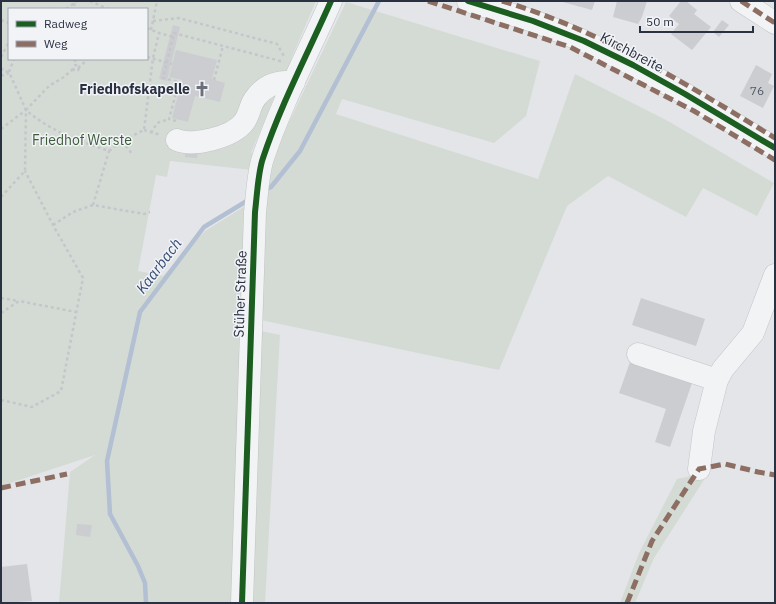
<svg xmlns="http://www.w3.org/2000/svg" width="776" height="604" font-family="'IBM Plex Sans',sans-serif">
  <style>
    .green { fill: #d4dbd4; fill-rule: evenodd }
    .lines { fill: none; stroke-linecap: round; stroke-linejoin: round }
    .stream { stroke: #b3bfd2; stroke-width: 4.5 }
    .building { fill: #cccdd0 }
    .minor-casing { stroke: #c2c3c6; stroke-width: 23 }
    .path { stroke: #c5c6cb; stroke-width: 2.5; stroke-dasharray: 3 3; stroke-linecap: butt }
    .minor { stroke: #f2f3f5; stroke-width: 22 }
    .quiet { stroke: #8d6e63; stroke-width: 5; stroke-dasharray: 10 5; stroke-linecap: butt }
    .cycleway-casing { stroke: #f1f3f7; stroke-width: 8 }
    .cycleway { stroke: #1b5e20; stroke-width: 6 }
    .labels { text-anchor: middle; stroke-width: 3; stroke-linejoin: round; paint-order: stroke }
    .number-label { font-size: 12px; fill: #535966 }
    .street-label { font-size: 14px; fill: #2a3141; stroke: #f1f3f7 }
    .poi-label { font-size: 14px; font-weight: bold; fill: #2a3141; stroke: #f1f3f7; text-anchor: end }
    .park-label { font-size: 14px; fill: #3c5c38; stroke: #f1f3f7 }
    .water-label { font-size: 15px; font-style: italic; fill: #364d73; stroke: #f1f3f7 }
  </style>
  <rect width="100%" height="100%" fill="#e4e5e8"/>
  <g class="green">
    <path d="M1,1H316L291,59L297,62L279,85L251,153L254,154L252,170L170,161L167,177L156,175L138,271L163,276L205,231L250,203L261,331L280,335L265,603H59L70,472L95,455L1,486ZM9,9H147V59H9Z"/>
    <path d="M346,2L540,61L526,116L494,143L342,99L336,114L538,179L575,74L668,121L774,183L757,216L703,188L686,217L608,176L567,206L499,370L256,319L271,160Z"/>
    <path d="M709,472L654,558L635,603H620L639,553L677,479Z"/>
  </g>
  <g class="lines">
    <g class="stream">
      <path d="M263,191L271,187L300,151L379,1"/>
      <path d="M146,603L145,583L138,566L110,514L107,461L140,312L204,227L250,199"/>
    </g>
  </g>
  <g class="building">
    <path d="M559,1H595L592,10Z"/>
    <path d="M617,1H647L642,17L638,24L613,17Z"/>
    <path d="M681,1H686L697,10L694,14L711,27L692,50L671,34L679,24L669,16Z"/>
    <path d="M722,20L729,25L719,37L713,32Z"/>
    <path d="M173,25L180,27L167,81L159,79Z"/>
    <path d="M176,50L217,60L212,79L225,83L220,102L195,96L188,122L172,118L182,80L169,77Z"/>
    <path d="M756,65L772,74L768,83L774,86L763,108L740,96Z"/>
    <path d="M186,149L198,150L197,158L185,157Z"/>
    <path d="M641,298L705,319L696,346L632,325Z"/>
    <path d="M630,362L692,383L670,447L655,442L666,409L619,393Z"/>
    <path d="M77,524L92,525L90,537L76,535Z"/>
    <path d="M27,564L32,601L1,603V567Z"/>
  </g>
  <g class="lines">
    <g class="minor-casing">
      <g id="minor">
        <path d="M468,1L533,21L584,41L633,65L685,94L775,148"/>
        <path d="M741,1L775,23"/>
        <path d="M177,140C193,147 233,137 244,122C249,116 250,106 254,100C264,85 278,81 294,82"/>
        <path d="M638,354L717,380"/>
        <path d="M699,469L704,431L717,380L723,369L753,333L775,275"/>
        <path d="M242,603L255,212C257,196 258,172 263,158C281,104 308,53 331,1"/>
      </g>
    </g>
    <g class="path">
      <path d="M90,1L108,9"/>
      <path d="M74,3L75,9"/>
      <path d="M52,9H59"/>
      <path d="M66,9L77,1"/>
      <path d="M1,20L9,23"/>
      <path d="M153,21L179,18L277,44L285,58"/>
      <path d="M147,28L159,33"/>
      <path d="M151,30L157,1"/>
      <path d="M1,57L9,42"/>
      <path d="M147,57L172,64"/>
      <path d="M75,59V65"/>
      <circle cx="76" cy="68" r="3"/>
      <path d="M1,68L4,71L9,72"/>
      <path d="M78,68L88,59"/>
      <path d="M73,69L64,77L49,86L26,110C50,131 79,141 109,151L122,141L144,130L153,58L159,33L174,37"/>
      <path d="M1,76L9,73"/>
      <path d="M214,80L223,46"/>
      <path d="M176,121L169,119L179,82L163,78L174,33L284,62"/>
      <path d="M1,129L26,110"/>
      <path d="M144,130L161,135"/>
      <path d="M151,133L157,123L169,119"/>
      <path d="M122,141L133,155"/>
      <path d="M1,197L25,171L26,110L9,72L14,59"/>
      <path d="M93,205L109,151"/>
      <path d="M53,225L73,212L93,205L144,214L150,212"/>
      <path d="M1,298L18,301"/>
      <path d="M1,313L19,301L76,312"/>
      <path d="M1,400L32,407L61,391L83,278L53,225L25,171"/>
    </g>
    <use href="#minor" class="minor"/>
    <g class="quiet">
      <path d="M428,1L570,47L694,111L775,160"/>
      <path d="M502,1C600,30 688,85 775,138"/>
      <path d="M741,1L775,23"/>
      <path d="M1,488L67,474"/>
      <path d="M627,603L652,541L699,469L725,464L758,472L775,475"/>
    </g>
    <g class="cycleway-casing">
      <g id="cycleway">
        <path d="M468,1L533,21L584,41L633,65L685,94L775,148"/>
        <path d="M242,603L255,212C257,196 258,172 263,158C281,104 308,53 331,1"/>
      </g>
    </g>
    <use href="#cycleway" class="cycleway"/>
  </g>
  <defs>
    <g id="church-bare" transform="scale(1.2)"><path d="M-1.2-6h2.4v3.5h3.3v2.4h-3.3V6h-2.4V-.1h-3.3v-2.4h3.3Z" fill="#6b707b" stroke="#f1f3f7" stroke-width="2.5" paint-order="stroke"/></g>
  </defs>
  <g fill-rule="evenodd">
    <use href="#church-bare" x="202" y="89"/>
  </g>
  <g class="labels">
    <g class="number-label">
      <text x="757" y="95">76</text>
    </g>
    <g class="street-label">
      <text transform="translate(632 52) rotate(28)" y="5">Kirchbreite</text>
      <text transform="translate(240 294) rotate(-88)" y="5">Stüher Straße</text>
    </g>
    <g class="poi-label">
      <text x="190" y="94">Friedhofskapelle</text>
    </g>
    <g class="park-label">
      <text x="82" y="145">Friedhof Werste</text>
    </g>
    <g class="water-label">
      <text transform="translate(159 266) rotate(-53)" y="5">Kaarbach</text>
    </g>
  </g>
  <rect width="776" height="604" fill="none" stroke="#2a3141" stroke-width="4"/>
  <rect x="8" y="8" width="140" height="52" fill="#f1f3f7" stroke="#a1a5ae"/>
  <rect x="16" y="21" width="20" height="6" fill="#1b5e20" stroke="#a1a5ae"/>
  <text x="44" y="28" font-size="12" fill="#2a3141">Radweg</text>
  <rect x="16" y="41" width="20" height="6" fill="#8d6e63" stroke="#a1a5ae"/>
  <text x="44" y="48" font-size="12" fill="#2a3141">Weg</text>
  <path d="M640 26v6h113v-6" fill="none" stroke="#2a3141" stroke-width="2"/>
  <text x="646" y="26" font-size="12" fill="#2a3141" stroke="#f1f3f7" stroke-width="3" paint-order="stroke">50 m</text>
</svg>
